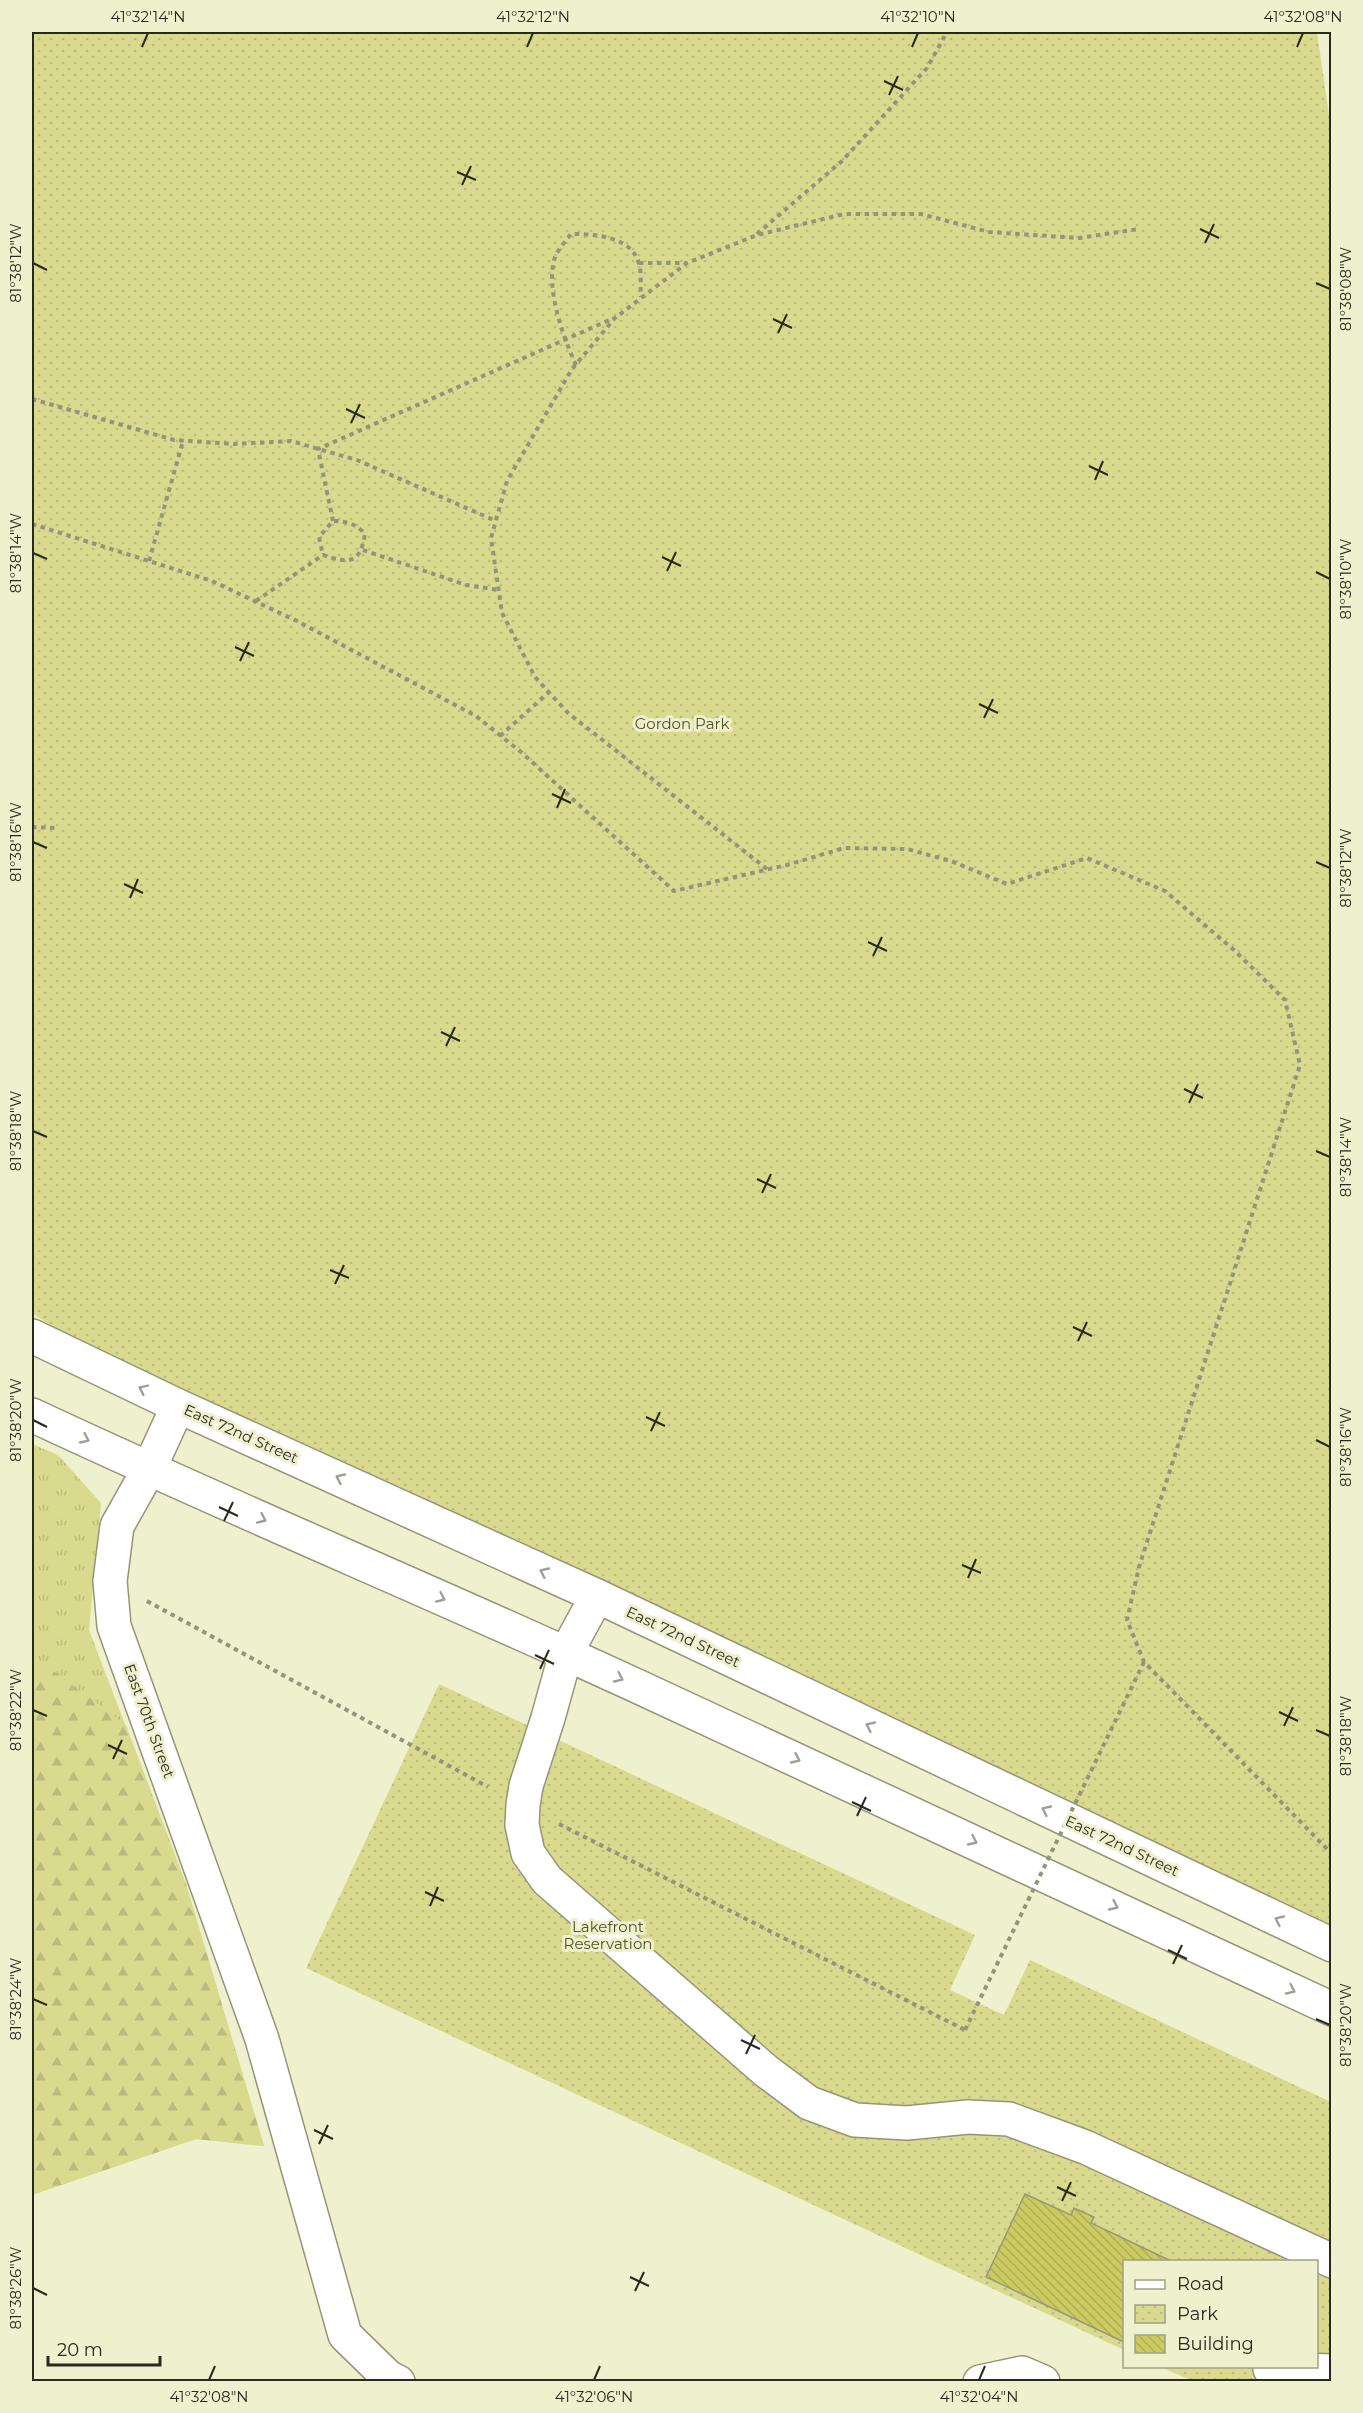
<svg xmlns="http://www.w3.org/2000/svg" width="1363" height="2413" font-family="Montserrat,sans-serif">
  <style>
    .grass { fill: url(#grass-tufts) }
    .forest { fill: url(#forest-firs) }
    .park { fill: url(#park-dots) }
    .building { fill: url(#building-back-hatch); stroke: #979879; stroke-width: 1.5 }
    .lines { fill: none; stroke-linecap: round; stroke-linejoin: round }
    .minor-casing { stroke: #959576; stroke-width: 36 }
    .major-casing { stroke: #959576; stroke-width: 36 }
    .path { stroke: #94947d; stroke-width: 4; stroke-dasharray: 4.5 4.5; stroke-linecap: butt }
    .minor { stroke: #fff; stroke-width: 33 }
    .major { stroke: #fff; stroke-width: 33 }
    .path-bridge { stroke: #94947d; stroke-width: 4; stroke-dasharray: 4.5 4.5; stroke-linecap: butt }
    .oneway { stroke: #9f9f99 }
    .ticks { fill: none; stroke: #29291d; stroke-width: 2 }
    .labels { text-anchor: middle; stroke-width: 6; stroke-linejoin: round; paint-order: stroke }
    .park-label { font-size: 15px; fill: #525226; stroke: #eff0ce }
    .street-label { font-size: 15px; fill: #29291d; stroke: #eff0ce }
    .neatline { fill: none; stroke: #29291d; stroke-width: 2 }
    .ticks-label { font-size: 15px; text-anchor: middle; fill: #29291d }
  </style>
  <defs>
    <pattern id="grass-tufts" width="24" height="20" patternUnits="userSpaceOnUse" patternTransform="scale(1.5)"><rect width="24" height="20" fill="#dada8f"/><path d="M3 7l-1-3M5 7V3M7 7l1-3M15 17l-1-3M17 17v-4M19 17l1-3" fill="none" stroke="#bbbb7b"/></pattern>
    <pattern id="forest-firs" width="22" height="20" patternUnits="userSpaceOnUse" patternTransform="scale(1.5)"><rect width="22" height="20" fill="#dada8f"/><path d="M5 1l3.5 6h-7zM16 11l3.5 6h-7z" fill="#bbbb7b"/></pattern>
    <pattern id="park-dots" width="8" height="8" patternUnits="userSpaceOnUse" patternTransform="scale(1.5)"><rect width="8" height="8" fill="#dada8f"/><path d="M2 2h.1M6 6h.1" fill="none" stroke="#bbbb7b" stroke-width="1.8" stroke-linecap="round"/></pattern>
    <pattern id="building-back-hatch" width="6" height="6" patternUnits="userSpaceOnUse" patternTransform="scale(1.5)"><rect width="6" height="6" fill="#cccb61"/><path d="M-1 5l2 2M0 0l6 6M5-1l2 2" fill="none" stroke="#afae54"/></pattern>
  </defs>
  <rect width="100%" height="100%" fill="#eff0ce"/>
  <path class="grass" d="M32,1444L58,1455L101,1503L89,1630L186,1884L264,2146L196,2139L32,2195Z"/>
  <path class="forest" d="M52,1670L126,1725L186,1884L264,2146L196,2139L32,2195V1688Z"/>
  <g class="park">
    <path d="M32,32H1317L1332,136L1331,1928L90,1351L32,1313Z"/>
    <path d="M439,1684L975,1935L950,1990L1004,2015L1030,1960L1331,2102V2381H1193L1161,2367L1316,2366V2262H1124V2350L306,1968Z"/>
  </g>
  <path class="building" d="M1025,2194L1071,2215L1074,2208L1094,2217L1091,2223L1173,2262H1124V2342L986,2277Z"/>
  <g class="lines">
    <g class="minor-casing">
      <g id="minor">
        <path d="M178,1406L149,1469L117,1526L110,1581L114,1626L262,2039L345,2335L388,2377L398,2382"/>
        <path d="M566,1653L548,1718L526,1786L523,1805L522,1825L528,1853L547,1880L766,2071L809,2103L855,2120L907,2123L968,2117L1009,2119L1085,2147L1332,2261"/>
        <path d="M1270,2369L1332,2371"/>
        <path d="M980,2382L1022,2373L1043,2382"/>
      </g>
    </g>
    <g class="major-casing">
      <g id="major">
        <path d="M32,1336L178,1406L597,1596L1332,1945"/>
        <path d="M32,1415C209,1498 390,1574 569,1655C824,1771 1078,1889 1332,2009"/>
        <path d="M566,1653L597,1596"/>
      </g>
    </g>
    <g class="path">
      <path d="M757,234L842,161L927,68L947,32"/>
      <path d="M639,263H686"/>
      <path d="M576,365C563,337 545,287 555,257C558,249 566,241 571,234C594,234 632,236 639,264C642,274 640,287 641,297"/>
      <path d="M32,399L174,440L234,444L291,441L357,460L496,521"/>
      <path d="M333,521L318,449L614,318"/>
      <path d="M32,524L212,581L297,621L476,716L521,752L674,891L787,865L844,848L907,849L951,861L1007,884L1087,858L1165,891L1234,950L1285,1000L1300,1065L1139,1567L1127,1620L1144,1662L1332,1854"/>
      <path d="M363,550L466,585L499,590"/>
      <path d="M149,561L183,441"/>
      <path d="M256,601L323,555C350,564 360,564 365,534C356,524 347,521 333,521L319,537L323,555"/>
      <path d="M500,736L549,692"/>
      <path d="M32,827L55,828"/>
      <path d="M767,869L568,713L535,677L502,613L491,538L507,481L572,369L615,318L687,263L757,235L844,214H921L989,232L1079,238L1139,229"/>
      <path d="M147,1601L488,1787"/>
      <path d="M559,1824L965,2030"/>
    </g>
    <use href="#minor" class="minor"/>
    <use href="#major" class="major"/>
    <path class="path-bridge" d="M965,2030L1144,1662"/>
  </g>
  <defs><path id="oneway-chevron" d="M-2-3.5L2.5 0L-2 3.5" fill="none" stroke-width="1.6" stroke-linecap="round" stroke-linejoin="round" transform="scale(1.5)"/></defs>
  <g class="oneway">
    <use href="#oneway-chevron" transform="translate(143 1389) rotate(-154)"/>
    <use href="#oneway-chevron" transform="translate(85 1439) rotate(25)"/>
    <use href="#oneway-chevron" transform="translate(340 1478) rotate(-155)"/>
    <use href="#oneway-chevron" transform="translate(262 1519) rotate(24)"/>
    <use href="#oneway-chevron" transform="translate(544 1572) rotate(-155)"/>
    <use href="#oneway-chevron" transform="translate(441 1598) rotate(24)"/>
    <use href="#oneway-chevron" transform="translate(619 1678) rotate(25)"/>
    <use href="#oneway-chevron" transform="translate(870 1726) rotate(-155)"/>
    <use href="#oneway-chevron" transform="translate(796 1759) rotate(25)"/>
    <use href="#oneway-chevron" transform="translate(1046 1810) rotate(-155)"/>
    <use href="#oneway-chevron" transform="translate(973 1841) rotate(25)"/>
    <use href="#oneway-chevron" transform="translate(1114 1906) rotate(25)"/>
    <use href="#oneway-chevron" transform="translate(1279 1920) rotate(-155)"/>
    <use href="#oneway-chevron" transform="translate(1291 1990) rotate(25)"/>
  </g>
  <path class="ticks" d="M142,47L148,33M527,47L533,33M912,47L918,33M1297,47L1303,33M884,81L903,90M889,95L898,76M457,172L476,180M462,185L471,166M1200,229L1219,238M1205,243L1214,224M33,263L47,270M1316,283L1330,289M773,319L792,328M778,333L787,314M346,409L365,418M351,423L360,404M1089,466L1108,475M1095,480L1103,461M33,553L47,559M662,557L681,566M667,571L676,552M1316,572L1330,579M235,647L254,656M240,661L249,642M979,704L998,713M984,718L993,699M552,794L571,803M557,808L565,789M33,842L47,848M1316,862L1330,868M124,884L143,893M130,898L138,879M868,942L887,951M873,956L882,937M441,1032L460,1041M446,1046L455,1027M1184,1089L1203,1098M1189,1103L1198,1084M33,1131L47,1137M1316,1151L1330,1157M757,1179L776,1188M762,1193L771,1174M330,1270L349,1278M335,1284L344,1265M1073,1327L1092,1336M1078,1341L1087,1322M646,1417L665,1426M33,1420L47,1427M651,1431L660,1412M1316,1440L1330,1447M219,1507L238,1516M224,1521L233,1502M962,1565L981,1573M968,1578L976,1559M535,1655L554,1664M540,1669L549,1650M33,1710L47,1716M1279,1712L1298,1721M1284,1726L1293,1707M1316,1730L1330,1736M108,1745L127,1754M113,1759L122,1740M852,1802L871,1811M857,1816L866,1797M425,1892L444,1901M430,1906L438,1887M1168,1950L1187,1959M1173,1964L1182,1945M33,1999L47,2005M1316,2019L1330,2025M741,2040L760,2049M746,2054L755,2035M314,2130L333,2139M319,2144L328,2125M1057,2187L1076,2196M1062,2201L1071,2182M630,2277L649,2286M33,2288L47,2295M635,2291L644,2272M209,2380L215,2366M594,2380L600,2366M979,2380L985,2366"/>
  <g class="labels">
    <g class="park-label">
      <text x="682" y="729">Gordon Park</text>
      <text x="608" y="1932">Lakefront<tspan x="608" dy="17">Reservation</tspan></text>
    </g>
    <g class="street-label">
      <text transform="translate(241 1434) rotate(24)" y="5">East 72nd Street</text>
      <text transform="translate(683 1637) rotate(25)" y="5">East 72nd Street</text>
      <text transform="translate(149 1721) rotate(70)" y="5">East 70th Street</text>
      <text transform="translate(1122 1846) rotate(25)" y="5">East 72nd Street</text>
    </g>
  </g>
  <rect width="1363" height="2413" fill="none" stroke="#eff0ce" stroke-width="66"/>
  <rect x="1123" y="2260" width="195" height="108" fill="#eff0ce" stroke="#a0a087" stroke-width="1.5"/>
  <rect x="1135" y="2280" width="30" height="9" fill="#ffffff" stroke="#a0a087" stroke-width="1.5"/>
  <text x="1177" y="2290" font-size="18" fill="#29291d">Road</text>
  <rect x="1135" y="2305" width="30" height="18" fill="url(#park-dots)" stroke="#a0a087" stroke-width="1.5"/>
  <text x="1177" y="2320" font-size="18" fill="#29291d">Park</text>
  <rect x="1135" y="2335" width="30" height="18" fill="url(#building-back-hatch)" stroke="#a0a087" stroke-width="1.5"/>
  <text x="1177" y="2350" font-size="18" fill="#29291d">Building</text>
  <path d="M48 2356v9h112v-9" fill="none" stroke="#29291d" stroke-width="3"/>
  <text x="57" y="2356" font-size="18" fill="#29291d" stroke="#eff0ce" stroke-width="4.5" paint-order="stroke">20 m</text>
  <rect x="33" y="33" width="1297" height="2347" class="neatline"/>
  <g class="ticks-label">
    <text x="148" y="22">41°32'14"N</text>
    <text x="533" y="22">41°32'12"N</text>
    <text x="918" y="22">41°32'10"N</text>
    <text x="1303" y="22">41°32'08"N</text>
    <text transform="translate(16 263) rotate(-90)" y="5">81°38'12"W</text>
    <text transform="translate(1346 289) rotate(-90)" y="5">81°38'08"W</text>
    <text transform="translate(16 553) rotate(-90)" y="5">81°38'14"W</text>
    <text transform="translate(1346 579) rotate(-90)" y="5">81°38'10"W</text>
    <text transform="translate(16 842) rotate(-90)" y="5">81°38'16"W</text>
    <text transform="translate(1346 868) rotate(-90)" y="5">81°38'12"W</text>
    <text transform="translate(16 1131) rotate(-90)" y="5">81°38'18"W</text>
    <text transform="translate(1346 1157) rotate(-90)" y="5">81°38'14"W</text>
    <text transform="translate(16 1420) rotate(-90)" y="5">81°38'20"W</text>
    <text transform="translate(1346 1447) rotate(-90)" y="5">81°38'16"W</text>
    <text transform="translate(16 1710) rotate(-90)" y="5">81°38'22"W</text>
    <text transform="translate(1346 1736) rotate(-90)" y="5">81°38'18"W</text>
    <text transform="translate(16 1999) rotate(-90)" y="5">81°38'24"W</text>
    <text transform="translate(1346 2025) rotate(-90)" y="5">81°38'20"W</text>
    <text transform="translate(16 2288) rotate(-90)" y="5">81°38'26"W</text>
    <text x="209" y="2402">41°32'08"N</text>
    <text x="594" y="2402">41°32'06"N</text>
    <text x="979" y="2402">41°32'04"N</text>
  </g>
</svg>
